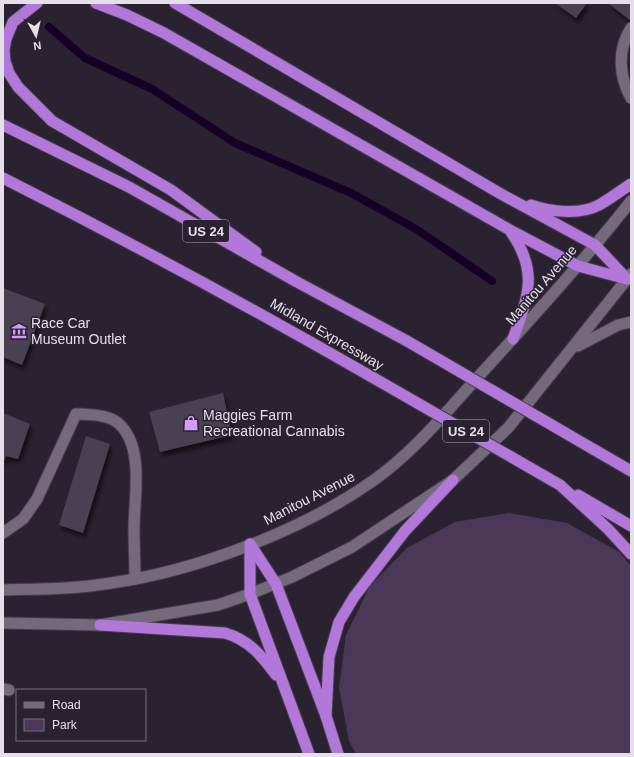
<svg xmlns="http://www.w3.org/2000/svg" width="634" height="757" font-family="Helvetica,sans-serif">
  <style>
    .green { fill: #4b3858 }
    .lines { fill: none; stroke-linecap: round; stroke-linejoin: round }
    .stream { stroke: #160025; stroke-width: 8 }
    .building { fill: #4a4051; filter: url(#shadow) }
    .service-casing { stroke: #453e4b; stroke-width: 13 }
    .secondary-casing { stroke: #453e4b; stroke-width: 13 }
    .trunk-casing { stroke: #453e4b; stroke-width: 13 }
    .service { stroke: #746a7c; stroke-width: 11 }
    .secondary { stroke: #746a7c; stroke-width: 11 }
    .trunk { stroke: #b177d9; stroke-width: 11 }
    .trunk-bridge-casing { stroke: #453e4b; stroke-width: 13; stroke-linecap: butt }
    .trunk-bridge { stroke: #b177d9; stroke-width: 11 }
    .labels { text-anchor: middle; stroke-width: 3; stroke-linejoin: round; paint-order: stroke }
    .shield { fill: #2b2231; stroke: #ada6b2; stroke-width: 1 }
    .shield-label { font-size: 13px; font-weight: bold; fill: #e5dfe9 }
    .street-label { font-size: 14px; fill: #e5dfe9; stroke: #2b2231 }
    .poi-label { font-size: 14px; fill: #e5dfe9; stroke: #2b2231; text-anchor: start }
  </style>
  <defs>
    <filter id="shadow"><feDropShadow dx="2.5" dy="4.5" stdDeviation="2" flood-color="#0009"/></filter>
  </defs>
  <rect width="100%" height="100%" fill="#2b2231"/>
  <path class="green" d="M509,513L567,523L619,552L631,566V754H356L349,741L339,688L346,635L370,586L407,548L455,522Z"/>
  <g class="lines">
    <path class="stream" d="M49,27L85,58L152,89L235,143L351,193L416,229L492,281"/>
  </g>
  <g class="building">
    <path d="M555,3H587L576,18Z"/>
    <path d="M608,3H631V21Z"/>
    <path d="M3,288L45,304L22,365L3,357Z"/>
    <path d="M223,393L232,435L160,452L149,412Z"/>
    <path d="M3,413L30,424L18,459L6,456L3,464Z"/>
    <path d="M86,436L110,444L83,533L59,525Z"/>
  </g>
  <g class="lines">
    <g class="service-casing">
      <g id="service">
        <path d="M631,28C617,49 619,77 631,98"/>
        <path d="M3,533L23,519L37,499L76,414C88,414 109,415 118,423C145,446 134,498 134,529C134,546 135,562 135,579"/>
        <path d="M3,689L9,690"/>
      </g>
    </g>
    <g class="secondary-casing">
      <g id="secondary">
        <path d="M578,346L618,325L631,322"/>
        <path d="M3,590C39,589 76,589 111,583C196,571 304,530 374,480C414,452 445,413 478,377C531,319 583,262 631,201"/>
        <path d="M3,623L100,625L218,605L250,594L292,577L352,547L453,480L508,428L631,274"/>
      </g>
    </g>
    <g class="trunk-casing">
      <g id="trunk">
        <path d="M37,3L13,22L6,39L4,50L5,61L9,73L18,87L52,121L171,190L256,252"/>
        <path d="M96,3L127,15L164,33L510,230L578,266L627,279"/>
        <path d="M175,3L501,194L595,245L627,279"/>
        <path d="M3,125L129,187L297,282L407,341"/>
        <path d="M3,178C128,241 250,307 372,377"/>
        <path d="M531,205C550,212 581,215 599,205C610,199 620,191 631,184"/>
        <path d="M511,232C539,272 528,297 513,339"/>
        <path d="M593,449L631,471"/>
        <path d="M560,485L608,529L631,554"/>
        <path d="M578,495L631,526"/>
        <path d="M250,544L276,584L326,716L338,754"/>
        <path d="M250,544V594L309,754"/>
        <path d="M100,625L225,633C249,640 262,656 276,675"/>
        <path d="M326,716L329,657L339,622L354,597L405,531L453,480"/>
      </g>
    </g>
    <use href="#service" class="service"/>
    <use href="#secondary" class="secondary"/>
    <use href="#trunk" class="trunk"/>
    <g class="trunk-bridge-casing">
      <g id="trunk-bridge">
        <path d="M407,341L593,449"/>
        <path d="M372,377L560,485"/>
      </g>
    </g>
    <use href="#trunk-bridge" class="trunk-bridge"/>
  </g>
  <defs>
    <g id="museum-bare" transform="scale(1.2)"><path d="M0-6L6-3V-2H-6V-3ZM-5-1h2V3h-2ZM-1-1h2V3h-2ZM3-1h2V3H3ZM-6 4H6V6H-6Z" fill="#d39cfc" stroke="#2b2231" stroke-width="2.5" paint-order="stroke"/></g>
    <g id="shop-bare" transform="scale(1.2)"><path d="M-5-2.5h2.3a2.7 3.5 0 0 1 5.4 0H5L5.5 6h-11ZM-1.5-2.5h3a1.5 2.3 0 0 0-3 0Z" fill="#d39cfc" stroke="#2b2231" stroke-width="2.5" paint-order="stroke"/></g>
  </defs>
  <g fill-rule="evenodd">
    <use href="#museum-bare" x="19" y="331"/>
    <use href="#shop-bare" x="191" y="423"/>
  </g>
  <g class="labels">
    <g class="shield">
      <rect x="183" y="220" width="46" height="22" rx="3"/>
      <rect x="443" y="420" width="46" height="22" rx="3"/>
    </g>
    <g class="shield-label">
      <text x="206" y="236">US 24</text>
      <text x="466" y="436">US 24</text>
    </g>
    <g class="street-label">
      <text transform="translate(541 285) rotate(-49)" y="5">Manitou Avenue</text>
      <text transform="translate(327 334) rotate(30)" y="5">Midland Expressway</text>
      <text transform="translate(309 498) rotate(-27)" y="5">Manitou Avenue</text>
    </g>
    <g class="poi-label">
      <text x="31" y="328">Race Car<tspan x="31" dy="16">Museum Outlet</tspan></text>
      <text x="203" y="420">Maggies Farm<tspan x="203" dy="16">Recreational Cannabis</tspan></text>
    </g>
  </g>
  <rect width="634" height="757" fill="none" stroke="#e5dfe9" stroke-width="8"/>
  <rect x="16" y="689" width="130" height="52" fill="#2b2231" stroke="#756e7b"/>
  <rect x="24" y="702" width="20" height="6" fill="#746a7c" stroke="#756e7b"/>
  <text x="52" y="709" font-size="12" fill="#e5dfe9">Road</text>
  <rect x="24" y="719" width="20" height="12" fill="#4b3858" stroke="#756e7b"/>
  <text x="52" y="729" font-size="12" fill="#e5dfe9">Park</text>
  <g transform="translate(36 36) rotate(172)" stroke="#2b2231" stroke-width="3" paint-order="stroke">
  <path d="M0-3L7 15L0 10L-7 15Z" fill="#e5dfe9"/>
  <text y="-6" font-size="11" font-weight="bold" text-anchor="middle" fill="#e5dfe9">N</text>
  </g>
</svg>
